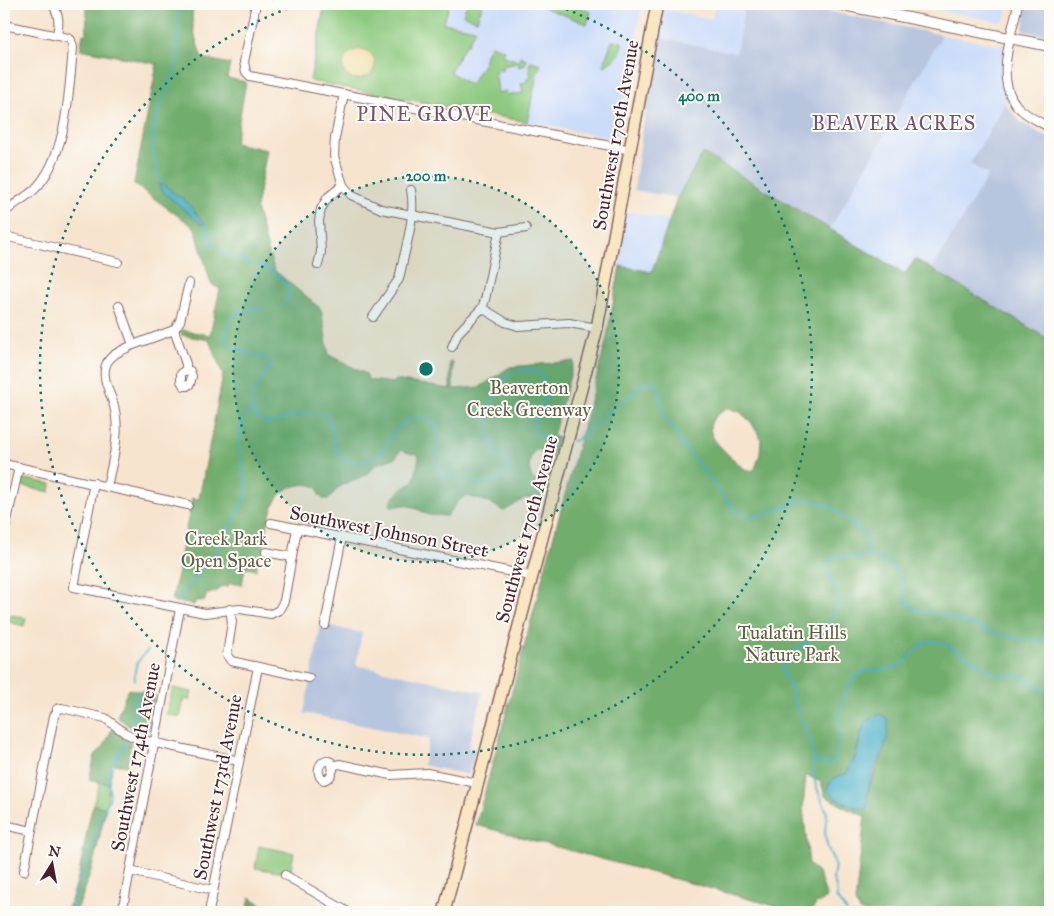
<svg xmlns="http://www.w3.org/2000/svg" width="1054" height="916" font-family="'IM FELL Great Primer',serif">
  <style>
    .built { fill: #cbdcf9 }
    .industrial { fill: #b7c5de }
    .green { fill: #8cc97e; stroke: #6b7454 }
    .forest { fill: #71ad6d; stroke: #5e664c; fill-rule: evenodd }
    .sand { fill: #eeda9e; stroke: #9c7c64 }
    .water { fill: #49afc8; stroke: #4a677a }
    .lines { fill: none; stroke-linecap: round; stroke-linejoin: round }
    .stream { stroke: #49afc8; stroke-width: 2 }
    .minor-casing { stroke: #866464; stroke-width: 10 }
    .tertiary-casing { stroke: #866464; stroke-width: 12 }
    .secondary-casing { stroke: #866464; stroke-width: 14 }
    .minor { stroke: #fff; stroke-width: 8 }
    .tertiary { stroke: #fff; stroke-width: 10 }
    .secondary { stroke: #f9e7c3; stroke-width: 11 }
    .ring { fill: none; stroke: #0f766e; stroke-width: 2.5; stroke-dasharray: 2.5 5 }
    .labels { text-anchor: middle; stroke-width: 4; stroke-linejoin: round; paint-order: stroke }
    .street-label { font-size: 19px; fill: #4a1f2b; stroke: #fdfcf7 }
    .park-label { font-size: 19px; fill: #615a48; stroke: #fdfcf7 }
    .neighbourhood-label { font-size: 20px; letter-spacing: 1px; fill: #72536a; stroke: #fdfcf7 }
    .centre { fill: #0f766e; stroke: #fdfcf7; stroke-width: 2.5 }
    .ring-label { font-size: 15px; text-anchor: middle; font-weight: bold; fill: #0f766e; stroke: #fdfcf7; stroke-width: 4; stroke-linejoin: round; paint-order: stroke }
  </style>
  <rect width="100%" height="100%" fill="#fdfcf7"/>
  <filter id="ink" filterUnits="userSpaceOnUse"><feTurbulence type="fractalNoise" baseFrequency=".02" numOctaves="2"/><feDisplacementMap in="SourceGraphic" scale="10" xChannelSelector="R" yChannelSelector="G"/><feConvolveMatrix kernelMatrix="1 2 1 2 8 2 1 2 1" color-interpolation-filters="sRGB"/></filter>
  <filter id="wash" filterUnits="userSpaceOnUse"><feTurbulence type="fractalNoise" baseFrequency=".0096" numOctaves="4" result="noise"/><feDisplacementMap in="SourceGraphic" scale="20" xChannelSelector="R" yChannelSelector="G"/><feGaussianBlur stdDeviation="1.12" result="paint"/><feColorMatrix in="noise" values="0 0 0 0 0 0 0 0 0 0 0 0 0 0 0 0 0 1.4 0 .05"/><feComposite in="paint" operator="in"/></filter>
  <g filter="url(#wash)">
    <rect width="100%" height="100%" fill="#f6e4ce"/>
    <g class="built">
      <path d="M323,4H642L617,135L611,138L309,80Z"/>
      <path d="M715,4H745L736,54L656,37L662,9L712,19Z"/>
      <path d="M907,4H1009L1005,19L999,22Z"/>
      <path d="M942,35L1005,46L1002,75L1009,98L970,164L988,175L932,270L915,259L906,275L830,229Z"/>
      <path d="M626,211L670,220L652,272L616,265Z"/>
    </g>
    <g class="industrial">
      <path d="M745,4H794L942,35L830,229L703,153L677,198L634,190L656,37L736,53Z"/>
      <path d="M1027,4H1050V36L1025,31L1023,29Z"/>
      <path d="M1005,104L1021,122L1050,139V340L932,270L988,175L970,164Z"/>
      <path d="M321,624L362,633L356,665L483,692L468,748L475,749L469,775L423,765L429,739L304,713Z"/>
    </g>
    <g class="green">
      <path d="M325,4H450L443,23L475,29L468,44H466L450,72L470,85L484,63L487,52L491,45L504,50L502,55L518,61L520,56L526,59L525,65L519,67L518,63L502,66L503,70L495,71L498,93L506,91L508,95L523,93L521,83L527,82V78L531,77L529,65L531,61L541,64L537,74L527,122L463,110L455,106L448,107L310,81Z"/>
      <path d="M467,4H483L477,20L463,15Z"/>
      <path d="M536,4H574L591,12L587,24Z"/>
      <path d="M612,41L622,42C621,60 615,57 604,67L603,66Z"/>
      <path d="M26,479L51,484L50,492L21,486L22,482Z"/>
      <path d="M4,613L26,618L24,626L4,621Z"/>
      <path d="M173,688L192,692L190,700L184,699L180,717L166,714Z"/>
      <path d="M100,782L109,784L106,808L93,805Z"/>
      <path d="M259,846L294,853L290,874L255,868Z"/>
    </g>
    <g class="forest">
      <path d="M85,4H193C190,22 196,41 202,58L230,64L227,78L246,82L235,143L267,150L256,208L274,270L321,309L329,355L366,374L369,380L394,383L395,380L450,389V362H453V389L480,387L510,367L574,361L553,436L558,438L552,457L542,450H535C528,457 526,479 539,482C540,482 547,481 547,481L541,503C525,490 518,506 503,511L489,502L466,496L458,501L447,516L429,515L413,507L404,505L392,507L390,504C394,492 403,488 414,482L419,457L417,453L412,454L401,450L395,458L377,464L366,475L344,484L338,488L329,499H323L319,495L318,488C309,483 304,484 295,486C268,491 267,532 263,554L259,553L256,570L245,568L242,585L229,583L228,587L221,586L217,591L206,595L205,601H195L194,605L172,601L192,498L199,499L223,375L209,340L182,335L180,332L182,330L210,335L220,289L211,284L195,228L134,184L157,64L80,49L83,34L86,35L87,12Z"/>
      <path d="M703,153L905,274L915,259L1050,340V912H861L855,903L865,816L848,809L825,796L821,782L806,775L803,808L809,864L819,874L827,898L816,904L811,912H797L476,825L606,342L620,266L652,272L677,198ZM729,408L740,412L751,422L761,439L760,454L755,469C752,470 752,471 748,470C742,469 737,462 732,458C713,441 696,423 729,408ZM861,732L884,752L870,785L865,809L830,793L827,790C830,778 835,777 846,774C855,761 858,747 861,732Z"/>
      <path d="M128,689L155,694L149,729L145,733L130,727L117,717Z"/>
      <path d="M112,729L131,742L127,766L113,764L109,784L89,780L95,755L104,746Z"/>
      <path d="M93,805L106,808C98,843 91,879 76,912H66C82,879 83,840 93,805Z"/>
      <path d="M250,897L272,911V912H247Z"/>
    </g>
    <path class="sand" d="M360,49C374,50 379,63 371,74C341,92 332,54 360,49Z"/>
    <g class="water">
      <path d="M164,184L177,196L183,198L206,225L200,223L163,192L159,185Z"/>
      <path d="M881,714L888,719C891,745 875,763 869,786C868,794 867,802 866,810C852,806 835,802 827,790C830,778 835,777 846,774C850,768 855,759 857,752C863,733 858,722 881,714Z"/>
    </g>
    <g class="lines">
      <g class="stream">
        <path d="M163,185C153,165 150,139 156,117C160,101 170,87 175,70C180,51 178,28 178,8L177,4"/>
        <path d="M205,224L212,243L217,247"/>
        <path d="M221,250L225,254L251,263"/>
        <path d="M258,265C272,270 305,291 282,306"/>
        <path d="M261,309C238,309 226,314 225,339C238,357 266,350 270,367C261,381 241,403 258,418C261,421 264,423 268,423C273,423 278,420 283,419C296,414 310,411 325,414C337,426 329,449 344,459C353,465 368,463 377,456C391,444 396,419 418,417C427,417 433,420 438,426C438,439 432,458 440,469C443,475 451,477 457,479C477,485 496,487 510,468C509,465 507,461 505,458C501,453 494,450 491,444C489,440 490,436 489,432C486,404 500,363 536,371C540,375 545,379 547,383C553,402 518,424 543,437C548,440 556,441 562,442"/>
        <path d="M572,441L576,440L591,428L603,416L645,383H656L659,389L664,418L674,428L682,444L691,455L727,501L739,513L751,517L779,509L804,499L827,505L849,521L865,536L868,545L867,554"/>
        <path d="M867,554C880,560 895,565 900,579C904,588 903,597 909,604C917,613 931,613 942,615C965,621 992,634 1016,638C1027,640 1039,641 1050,639"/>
        <path d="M177,601L222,544L247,493L238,440L244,418L251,408"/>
        <path d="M135,680C134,665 137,661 148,650"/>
        <path d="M131,727L135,710V691"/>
        <path d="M815,760L827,764L834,762C842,741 833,715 846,691C861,663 869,674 893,668C909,665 917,643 929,641C949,639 976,666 994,673C1001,676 1009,674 1017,676C1028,679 1040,688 1050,694"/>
        <path d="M71,912L100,820L110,797L108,773L126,742"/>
        <path d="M847,912L837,899L836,887L833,879L835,864L827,846L825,832L827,812L816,786L813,773L814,760L810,740L794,702L793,692L782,671C789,642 826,642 834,612C835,609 837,604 837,600C837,590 830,577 826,567L831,558L843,556L864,558L867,554"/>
      </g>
    </g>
  </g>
  <g filter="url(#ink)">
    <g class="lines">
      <g class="minor-casing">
        <g id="minor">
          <path d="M52,4C60,15 59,23 57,36"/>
          <path d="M256,4L244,62L246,72L250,76L631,150"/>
          <path d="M1018,4C1012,34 994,80 1017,106C1026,116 1039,121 1050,128"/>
          <path d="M4,25L68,38L71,40L73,48C69,91 67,158 34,190C25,198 13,204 4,213"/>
          <path d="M344,94L335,138L334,156L343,185L351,195L381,209L499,232L526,228"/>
          <path d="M4,236L118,262"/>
          <path d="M318,265L321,252L319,221L321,209L328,197L343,185"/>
          <path d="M119,306L133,345L174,330L180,321L189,283"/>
          <path d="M482,308L505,322L518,326L569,323L597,328"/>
          <path d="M373,317L399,279L401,270C406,245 416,216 411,190"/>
          <path d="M174,330L186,364V370"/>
          <path d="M452,347L458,333L482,308L485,300L499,232"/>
          <path d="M185,370L190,371L192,376L190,384L187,386H184L181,381V374Z"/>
          <path d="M4,464L188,505"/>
          <path d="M94,483L74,587L205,613L240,609L271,614L279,610L284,601L297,529"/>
          <path d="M107,486C113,460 121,433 114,406C111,394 101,378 106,365C110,354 123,350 133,345"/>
          <path d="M271,523L531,576"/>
          <path d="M4,534L19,467"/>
          <path d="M266,552L292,557"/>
          <path d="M230,609L232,622L227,655L231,661L309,678"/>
          <path d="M325,625L342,537"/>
          <path d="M57,709L62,708L105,718L125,733L138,739L239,761"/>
          <path d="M326,760L331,762L333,770L330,777L324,780L320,777C317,770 319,763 326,760Z"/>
          <path d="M333,766L339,764L391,775L427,773L477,783"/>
          <path d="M4,825L32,831"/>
          <path d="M24,871L54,716L58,710"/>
          <path d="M130,871L213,890"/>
          <path d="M285,875L348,912"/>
          <path d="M122,912L180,609"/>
          <path d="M209,912L258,667"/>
        </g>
      </g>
      <g class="tertiary-casing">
        <path id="tertiary" d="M838,4L1050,46"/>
      </g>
      <g class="secondary-casing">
        <path id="secondary" d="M444,912L597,328L657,4"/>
      </g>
      <use href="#minor" class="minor"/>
      <use href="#tertiary" class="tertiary"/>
      <use href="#secondary" class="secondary"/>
    </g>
  </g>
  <circle cx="426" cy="369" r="193" fill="#0f766e" fill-opacity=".12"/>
  <g class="ring">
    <circle cx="426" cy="369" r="193"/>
    <path d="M552 4A386 386 0 1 1 300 4"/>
  </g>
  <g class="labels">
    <g class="street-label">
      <text transform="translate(615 135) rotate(-80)" y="7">Southwest 170th Avenue</text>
      <text transform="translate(526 529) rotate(-75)" y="7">Southwest 170th Avenue</text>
      <text transform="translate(389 531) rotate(11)" y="7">Southwest Johnson Street</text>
      <text transform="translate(135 757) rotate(-79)" y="7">Southwest 174th Avenue</text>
      <text transform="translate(217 787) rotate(-79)" y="7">Southwest 173rd Avenue</text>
    </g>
    <g class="park-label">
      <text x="529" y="394">Beaverton<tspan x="529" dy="22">Creek Greenway</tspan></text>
      <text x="226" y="545">Creek Park<tspan x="226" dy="22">Open Space</tspan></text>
      <text x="792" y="639">Tualatin Hills<tspan x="792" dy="22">Nature Park</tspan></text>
    </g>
    <g class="neighbourhood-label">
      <text x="425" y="121">PINE GROVE</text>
      <text x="894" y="130">BEAVER ACRES</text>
    </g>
  </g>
  <circle cx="426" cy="369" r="8" class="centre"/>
  <g class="ring-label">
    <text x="699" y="101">400 m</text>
    <text x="426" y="181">200 m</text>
  </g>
  <rect width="1054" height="916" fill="none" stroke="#fdfcf7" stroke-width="20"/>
  <g transform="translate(52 864) rotate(11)" stroke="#fdfcf7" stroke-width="4" paint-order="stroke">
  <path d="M0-4L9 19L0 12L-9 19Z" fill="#4a1f2b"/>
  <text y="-8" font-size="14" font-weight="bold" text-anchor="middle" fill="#4a1f2b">N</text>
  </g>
</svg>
